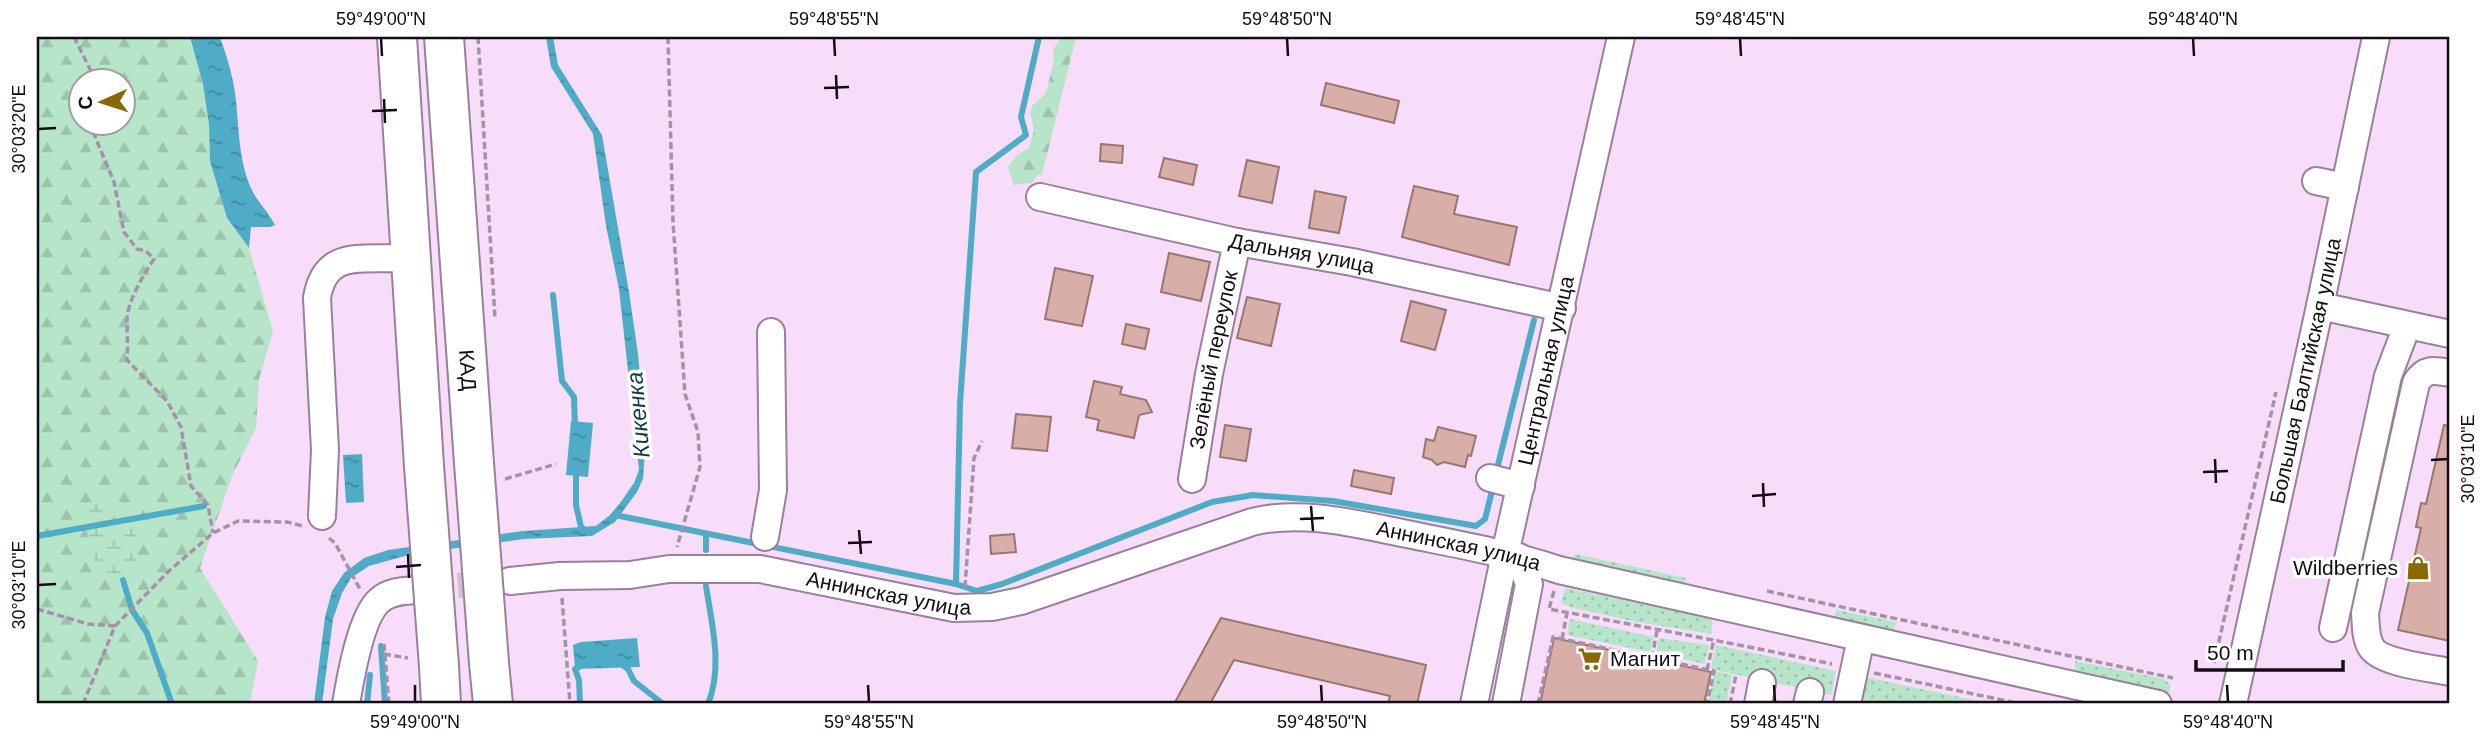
<svg xmlns="http://www.w3.org/2000/svg" width="2487" height="741" font-family="Helvetica,sans-serif">
  <style>
    .green { fill: url(#green-dots) }
    .forest { fill: url(#forest-firs); fill-rule: evenodd }
    .wetland { fill: url(#wetland-marsh) }
    .water { fill: url(#water-ripples) }
    .lines { fill: none; stroke-linecap: round; stroke-linejoin: round }
    .stream { stroke: #4eacc6; stroke-width: 6 }
    .building { fill: #d8aea9; stroke: #9b7570; stroke-width: 2 }
    .minor-tunnel { stroke: #d6bed8; stroke-width: 26; stroke-dasharray: 26 13; stroke-linecap: butt }
    .minor-casing { stroke: #99809b; stroke-width: 30 }
    .highway-casing { stroke: #99809b; stroke-width: 42 }
    .path { stroke: #a692a8; stroke-width: 3.5; stroke-dasharray: 7 3.5; stroke-linecap: butt }
    .minor { stroke: #fff; stroke-width: 26 }
    .highway { stroke: #fff; stroke-width: 38 }
    .highway-bridge-casing { stroke: #99809b; stroke-width: 42; stroke-linecap: butt }
    .highway-bridge { stroke: #fff; stroke-width: 38 }
    .ticks { fill: none; stroke: #140b15; stroke-width: 2.5 }
    .labels { text-anchor: middle; stroke-width: 7; stroke-linejoin: round; paint-order: stroke }
    .street-label { font-size: 21px; fill: #140b15; stroke: #fff }
    .poi-label { font-size: 21px; fill: #140b15; stroke: #fff; text-anchor: end }
    .water-label { font-size: 23px; font-style: italic; fill: #0e3945; stroke: #fff }
    .neatline { fill: none; stroke: #140b15; stroke-width: 2.5 }
    .ticks-label { font-size: 18px; text-anchor: middle; fill: #140b15 }
  </style>
  <defs>
    <pattern id="green-dots" width="8" height="8" patternUnits="userSpaceOnUse" patternTransform="scale(1.75)"><rect width="8" height="8" fill="#b7e5c9"/><path d="M2 2h.1M6 6h.1" fill="none" stroke="#9cc3ac" stroke-width="1.8" stroke-linecap="round"/></pattern>
    <pattern id="forest-firs" width="22" height="20" patternUnits="userSpaceOnUse" patternTransform="scale(1.75)"><rect width="22" height="20" fill="#b7e5c9"/><path d="M5 1l3.5 6h-7zM16 11l3.5 6h-7z" fill="#9cc3ac"/></pattern>
    <pattern id="wetland-marsh" width="20" height="14" patternUnits="userSpaceOnUse" patternTransform="scale(1.75)"><rect width="20" height="14" fill="#b7e5c9"/><path d="M1 5h8M5 5V1M11 12h8M15 12V8" fill="none" stroke="#9cc3ac"/></pattern>
    <pattern id="water-ripples" width="26" height="14" patternUnits="userSpaceOnUse" patternTransform="scale(1.75)"><rect width="26" height="14" fill="#4eacc6"/><path d="M2 4q2-2 4 0t4 0M15 11q2-2 4 0t4 0" fill="none" stroke="#408aa0"/></pattern>
  </defs>
  <rect width="100%" height="100%" fill="#f8ddfa"/>
  <g class="green">
    <path d="M1575,554L1686,578L1683,588L1570,561Z"/>
    <path d="M1565,588L1709,618L1713,623L1711,634L1637,622L1570,607L1561,603Z"/>
    <path d="M1836,610L1897,622L1892,633L1834,619Z"/>
    <path d="M1570,619L1654,637L1650,652L1567,635Z"/>
    <path d="M1659,638L1709,645L1705,664L1656,653Z"/>
    <path d="M1716,645L1836,671L1831,695L1711,669Z"/>
    <path d="M2075,661L2164,679L2171,685L2168,696L2075,676Z"/>
    <path d="M1715,671L1732,675L1726,704H1708Z"/>
    <path d="M1865,677L1992,704H1873L1860,701Z"/>
  </g>
  <g class="forest">
    <path d="M37,37H190L203,84L209,125L210,161L227,218L249,248L273,332L259,379L256,428L232,476L200,568L258,661L250,704H37ZM80,80H122V122H80Z"/>
    <path d="M1061,37H1076L1042,175H1037L1032,183L1014,185L1008,167L1016,156L1029,148L1034,130L1030,112L1032,106L1046,93L1054,59L1053,50Z"/>
  </g>
  <path class="wetland" d="M104,499L134,519C139,557 142,558 116,588C90,561 87,547 86,510Z"/>
  <g class="water">
    <path d="M190,37H220C227,57 234,79 236,101C239,130 239,161 251,188C257,202 268,211 275,225L270,227H251L249,248L227,218L210,161L209,125L203,84Z"/>
    <path d="M546,37H553L558,65L602,135L629,292L638,354L646,435L643,479L637,492L615,522L592,536L524,539L412,554L369,566L351,578L342,593L333,619L322,704H314L325,617L332,591L344,573L364,558L388,550L523,531L596,526L610,515L620,503L634,483L639,470L619,289L606,226L593,134L551,67Z"/>
    <path d="M571,421L593,423L588,477L566,475Z"/>
    <path d="M362,454L364,502L346,503L343,455Z"/>
    <path d="M637,638L640,667L575,669L573,645L581,642Z"/>
  </g>
  <g class="lines">
    <g class="stream">
      <path d="M553,295L562,381L574,397L575,428"/>
      <path d="M576,470V505L581,527L588,532"/>
      <path d="M1496,473L1534,320"/>
      <path d="M615,515L956,584L977,591L1002,584L1212,502L1253,495L1333,501L1476,526L1485,519L1493,487"/>
      <path d="M706,535V550"/>
      <path d="M37,536L204,506"/>
      <path d="M123,580L132,610L147,633L172,704"/>
      <path d="M956,584L960,404L976,172L1026,135L1021,117L1039,37"/>
      <path d="M706,586C712,625 723,667 708,704"/>
      <path d="M381,646L385,704"/>
      <path d="M621,664L628,669L634,681L663,704"/>
      <path d="M367,704L370,675"/>
      <path d="M580,704L579,680L575,669L581,666"/>
    </g>
  </g>
  <g class="building">
    <path d="M1326,83L1399,101L1394,123L1321,105Z"/>
    <path d="M1101,144L1123,146L1122,163L1100,161Z"/>
    <path d="M1164,158L1197,165L1193,185L1159,177Z"/>
    <path d="M1247,160L1279,167L1272,203L1239,196Z"/>
    <path d="M1414,186L1458,196L1454,214L1517,227L1509,265L1402,237Z"/>
    <path d="M1315,191L1346,197L1339,233L1309,228Z"/>
    <path d="M1169,253L1210,262L1201,301L1161,292Z"/>
    <path d="M1055,268L1093,276L1082,326L1045,319Z"/>
    <path d="M1247,297L1280,304L1271,346L1237,338Z"/>
    <path d="M1411,301L1446,310L1435,350L1401,341Z"/>
    <path d="M1126,324L1149,329L1145,349L1122,344Z"/>
    <path d="M1094,381L1122,387L1120,394L1146,400L1152,412L1139,415L1134,438L1097,430L1099,420L1086,417Z"/>
    <path d="M1016,414L1051,417L1047,451L1012,448Z"/>
    <path d="M1225,425L1251,429L1246,461L1220,457Z"/>
    <path d="M2444,425L2450,426V641L2398,630L2421,528L2416,527L2421,503L2426,504Z"/>
    <path d="M1438,427L1476,436L1471,456L1468,455L1465,467L1444,462L1437,465L1432,460L1423,457L1426,439L1434,441Z"/>
    <path d="M1354,470L1394,478L1391,494L1351,486Z"/>
    <path d="M1014,534L1016,552L991,554L990,536Z"/>
    <path d="M1221,618L1426,665L1417,704H1388L1390,696L1234,660L1210,704H1174Z"/>
    <path d="M1554,638L1711,672L1704,704H1540Z"/>
  </g>
  <g class="lines">
    <path class="minor-tunnel" d="M419,589L499,582"/>
    <g class="minor-casing">
      <g id="minor">
        <path d="M2316,181L2345,187"/>
        <path id="s1" d="M1040,197L1237,242L1352,262L1562,308"/>
        <path d="M2320,306L2450,334"/>
        <path d="M2450,373C2434,370 2425,368 2416,383L2365,613C2366,624 2365,637 2371,647C2380,663 2431,668 2450,672"/>
        <path d="M1490,478L1521,486"/>
        <path id="s2" d="M1192,479L1209,374L1237,242"/>
        <path d="M322,516L325,450L317,298C325,250 359,260 397,258"/>
        <path d="M765,537L773,490L771,332"/>
        <path id="s3" d="M510,581L560,576L630,575L669,569H760L954,608L992,607L1021,601L1252,522C1304,509 1360,525 1412,535C1461,545 1511,554 1559,570L2158,704"/>
        <path d="M2333,628L2388,376L2407,326"/>
        <path d="M346,704C350,680 361,615 380,600C390,591 405,591 417,590"/>
        <path id="s4" d="M1474,704L1505,554L1621,37"/>
        <path d="M1506,704L1529,584L1519,557"/>
        <path d="M1758,704L1762,683"/>
        <path d="M1807,704L1810,692"/>
        <path d="M1847,704L1861,638"/>
        <path id="s5" d="M2233,704L2320,306L2376,37"/>
      </g>
    </g>
    <g class="highway-casing">
      <g id="highway">
        <path d="M397,37L424,466"/>
        <path id="s6" d="M444,37L474,463"/>
        <path d="M489,663L493,704"/>
        <path d="M439,666L441,704"/>
      </g>
    </g>
    <g class="path">
      <path d="M74,37L91,71V80"/>
      <path d="M478,37L495,318"/>
      <path d="M668,37L673,222L685,394L698,432L700,467L677,547"/>
      <path d="M89,122L114,182L124,232L137,249L146,251L154,259C144,274 127,302 127,320C127,333 128,346 127,360L167,401L181,427L191,486L208,505L213,533"/>
      <path d="M505,479L556,464"/>
      <path d="M329,538L335,543L361,591"/>
      <path d="M965,587L974,458L982,441"/>
      <path d="M1554,591L1549,609C1644,627 1738,644 1832,664"/>
      <path d="M1767,591L2173,678"/>
      <path d="M562,598L570,704"/>
      <path d="M37,609L88,624L115,626"/>
      <path d="M1562,639L1567,613"/>
      <path d="M384,644L389,704"/>
      <path d="M384,654L408,658"/>
      <path d="M1652,658L1657,631"/>
      <path d="M2214,663L2276,392"/>
      <path d="M1707,670L1714,639"/>
      <path d="M1874,673L2021,704"/>
      <path d="M83,704L115,626L170,570L213,533L238,521L287,522L303,526"/>
      <path d="M1538,704L1553,637L1714,671L1707,704"/>
      <path d="M1730,704L1736,675"/>
    </g>
    <use href="#minor" class="minor"/>
    <use href="#highway" class="highway"/>
    <g class="highway-bridge-casing">
      <g id="highway-bridge">
        <path d="M474,463L489,663"/>
        <path d="M424,466L439,666"/>
      </g>
    </g>
    <use href="#highway-bridge" class="highway-bridge"/>
  </g>
  <path class="ticks" d="M381,38L382,56M834,38L835,56M1287,38L1288,56M1740,38L1741,56M2193,38L2194,56M836,75L837,99M824,88L849,87M384,99L385,123M372,111L397,110M38,129L56,128M2215,459L2216,483M2431,460L2448,459M2203,472L2228,471M1763,483L1764,507M1752,496L1776,494M1311,506L1313,531M1300,519L1324,518M859,530L861,554M848,543L872,542M408,554L409,578M396,567L421,565M38,585L56,584M415,685V702M868,685L869,702M1321,685L1322,702M1774,685L1775,702M2227,685L2228,702"/>
  <defs>
    <g id="shop-bare" transform="scale(1.89)"><path d="M-5-2.5h2.3a2.7 3.5 0 0 1 5.4 0H5L5.5 6h-11ZM-1.5-2.5h3a1.5 2.3 0 0 0-3 0Z" fill="#886906" stroke="#fff" stroke-width="2.5" paint-order="stroke"/></g>
    <g id="supermarket-bare" transform="scale(1.89)"><path d="M-6-5.5h2.5l.6 2H6L4.5 2H-2.5L-4.4-4H-6ZM-1.5 3.2a1.3 1.3 0 1 0 .1 0ZM3 3.2a1.3 1.3 0 1 0 .1 0Z" fill="#886906" stroke="#fff" stroke-width="2.5" paint-order="stroke"/></g>
  </defs>
  <g fill-rule="evenodd">
    <use href="#shop-bare" x="2418" y="568"/>
    <use href="#supermarket-bare" x="1590" y="659"/>
  </g>
  <g class="labels">
    <g class="street-label">
      <text dy="7" stroke="none"><textPath href="#s1" startOffset="268">Дальняя улица</textPath></text>
      <text dy="7" stroke="none"><textPath href="#s2" startOffset="121">Зелёный переулок</textPath></text>
      <text dy="7" stroke="none"><textPath href="#s4" startOffset="341">Центральная улица</textPath></text>
      <text dy="7" stroke="none"><textPath href="#s6" startOffset="334">КАД</textPath></text>
      <text dy="7" stroke="none"><textPath href="#s5" startOffset="341">Большая Балтийская улица</textPath></text>
      <text dy="7" stroke="none"><textPath href="#s3" startOffset="970">Аннинская улица</textPath></text>
      <text dy="7" stroke="none"><textPath href="#s3" startOffset="382">Аннинская улица</textPath></text>
    </g>
    <g class="poi-label">
      <text x="2398" y="575">Wildberries</text>
      <text x="1610" y="666" text-anchor="start">Магнит</text>
    </g>
    <g class="water-label">
      <text transform="translate(638 415) rotate(-95)" y="8">Кикенка</text>
    </g>
  </g>
  <rect width="2487" height="741" fill="none" stroke="#ffffff" stroke-width="77"/>
  <g transform="translate(102 102) rotate(267)"><circle r="33" fill="#ffffff" stroke="#a19da1" stroke-width="2"/>
  <path d="M0-5L12 26L0 18L-12 26Z" fill="#886906"/>
  <text y="-10" font-size="19" font-weight="bold" text-anchor="middle" fill="#140b15">С</text>
  </g>
  <path d="M2196 660v10h147v-10" fill="none" stroke="#140b15" stroke-width="3.5"/>
  <text x="2207" y="660" font-size="21" fill="#140b15" stroke="#ffffff" stroke-width="5" paint-order="stroke">50 m</text>
  <rect x="38" y="38" width="2410" height="664" class="neatline"/>
  <g class="ticks-label">
    <text x="381" y="25">59°49'00"N</text>
    <text x="834" y="25">59°48'55"N</text>
    <text x="1287" y="25">59°48'50"N</text>
    <text x="1740" y="25">59°48'45"N</text>
    <text x="2193" y="25">59°48'40"N</text>
    <text transform="translate(19 129) rotate(-90)" y="6">30°03'20"E</text>
    <text transform="translate(2468 459) rotate(-90)" y="6">30°03'10"E</text>
    <text transform="translate(19 585) rotate(-90)" y="6">30°03'10"E</text>
    <text x="415" y="728">59°49'00"N</text>
    <text x="869" y="728">59°48'55"N</text>
    <text x="1322" y="728">59°48'50"N</text>
    <text x="1775" y="728">59°48'45"N</text>
    <text x="2228" y="728">59°48'40"N</text>
  </g>
</svg>
